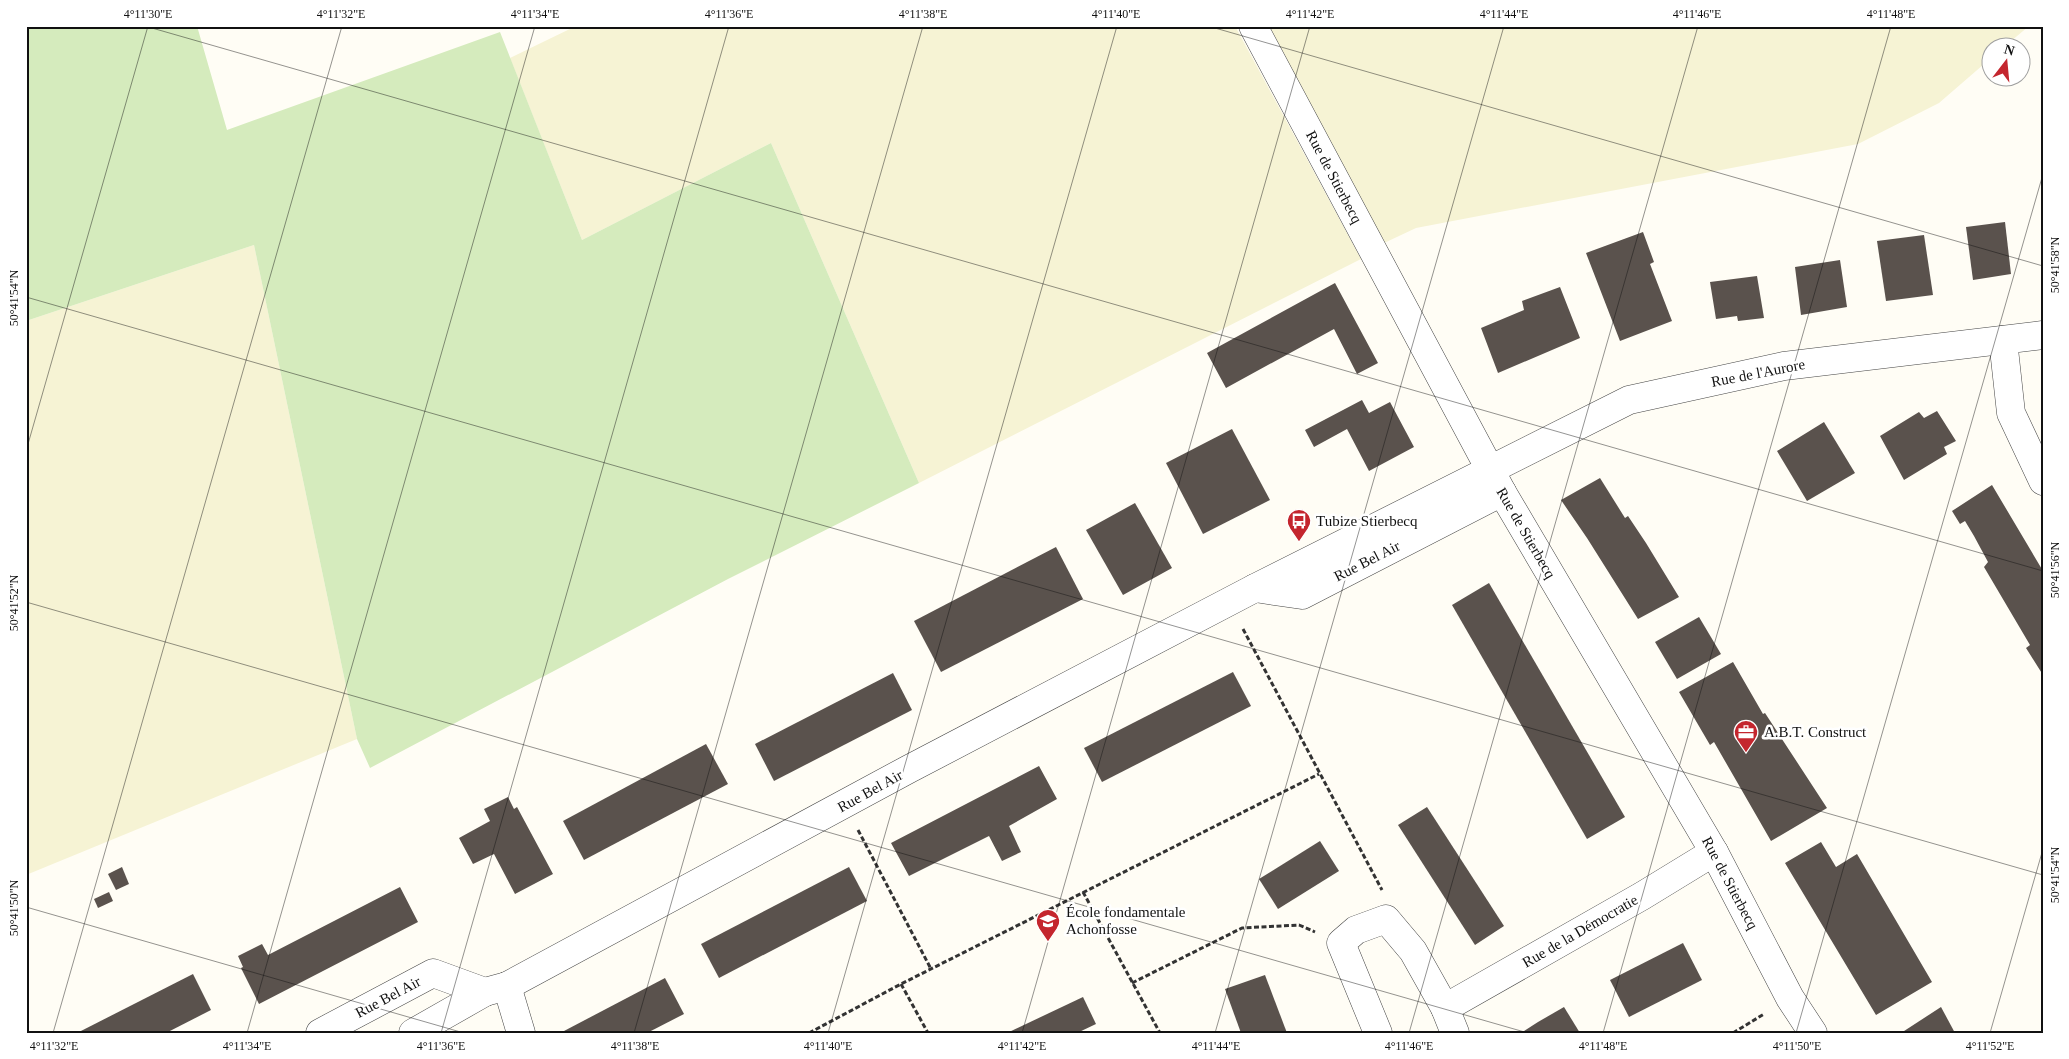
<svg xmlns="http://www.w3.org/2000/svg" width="2069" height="1059" font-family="Georgia,serif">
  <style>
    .farmland { fill: #f6f3d4 }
    .green { fill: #d5ebbd }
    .building { fill: #5a524d }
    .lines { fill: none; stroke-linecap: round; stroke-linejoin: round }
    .minor-casing { stroke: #444; stroke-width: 29 }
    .path { stroke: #333; stroke-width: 3; stroke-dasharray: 5 2.5; stroke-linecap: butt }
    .minor { stroke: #fff; stroke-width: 28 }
    .ticks { fill: none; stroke: #111; stroke-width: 1; stroke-opacity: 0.45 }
    .labels { text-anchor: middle; stroke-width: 5; stroke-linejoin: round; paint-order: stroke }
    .street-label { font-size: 15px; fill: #111; stroke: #fff }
    .poi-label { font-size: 15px; fill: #111; stroke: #fff; text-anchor: start }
    .neatline { fill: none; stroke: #111; stroke-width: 2 }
    .ticks-label { font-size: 12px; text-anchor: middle; fill: #111 }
  </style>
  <rect width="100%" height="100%" fill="#fffdf5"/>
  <g class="farmland">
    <path d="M576,26H1235L1361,259L919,483L771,143L582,240L510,58Z"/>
    <path d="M1268,26H2029L2004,47L1992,48L1991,58L1939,103L1858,144L1416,228L1382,244Z"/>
    <path d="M254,245L357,739L26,875V321Z"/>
  </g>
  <path class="green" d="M26,26H197L227,130L500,32L582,240L771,143L919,483L728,579L370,768L357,739L254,245L26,321Z"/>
  <g class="building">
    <path d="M2005,222L2011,274L1973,280L1966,227Z"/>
    <path d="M1643,232L1654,262L1650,264L1672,321L1620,341L1586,253Z"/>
    <path d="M1924,235L1933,295L1886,301L1877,241Z"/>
    <path d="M1840,260L1847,307L1801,315L1795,267Z"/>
    <path d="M1757,276L1764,318L1738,321L1737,316L1716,319L1710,282Z"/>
    <path d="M1335,283L1378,363L1357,374L1334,329L1226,388L1207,353Z"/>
    <path d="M1560,287L1580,338L1498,373L1481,328L1524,310L1522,301Z"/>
    <path d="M1362,400L1369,413L1390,402L1414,447L1369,471L1347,429L1314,447L1305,430Z"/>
    <path d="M1937,411L1956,441L1944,447L1947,454L1904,480L1880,436L1919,412L1924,418Z"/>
    <path d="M1824,422L1855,473L1807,501L1777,451Z"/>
    <path d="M1232,429L1270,500L1203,534L1166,463Z"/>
    <path d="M1600,478L1625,518L1628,516L1646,543L1679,597L1638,619L1587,538L1561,500Z"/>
    <path d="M1992,485L2043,571V675L2026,648L2030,645L1984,567L1988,562L1974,536L1965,521L1960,524L1952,511Z"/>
    <path d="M1135,503L1172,568L1123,595L1086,530Z"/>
    <path d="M1056,547L1083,599L941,672L914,621Z"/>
    <path d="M1489,583L1625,817L1587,839L1452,605Z"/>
    <path d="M1699,617L1721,654L1677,679L1655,642Z"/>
    <path d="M1733,662L1763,714L1765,713L1827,808L1771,841L1714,742L1710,745L1679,692Z"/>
    <path d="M1233,672L1251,706L1102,782L1084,748Z"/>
    <path d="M893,673L912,710L774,781L755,744Z"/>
    <path d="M706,744L728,784L584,860L563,821Z"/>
    <path d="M1039,766L1057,799L1009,826L1021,852L1002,861L989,836L909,876L891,843Z"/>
    <path d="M508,797L514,809L517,807L553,874L515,894L494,854L473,864L459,838L490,821L484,809Z"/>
    <path d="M1427,807L1504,926L1475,945L1398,825Z"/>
    <path d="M1320,841L1339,871L1278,909L1259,879Z"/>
    <path d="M1821,842L1836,867L1857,854L1932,982L1876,1015L1785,863Z"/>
    <path d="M122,867L129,884L116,890L108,874Z"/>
    <path d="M849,867L867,901L719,978L701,944Z"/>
    <path d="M400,887L418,922L259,1004L241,968L243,967L238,956L262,944L268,955Z"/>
    <path d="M109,892L113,901L98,908L94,899Z"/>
    <path d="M1683,943L1702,980L1629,1017L1610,980Z"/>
    <path d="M193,974L211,1010L166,1033H77Z"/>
    <path d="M1265,975L1287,1033H1241L1225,989Z"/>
    <path d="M665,978L684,1014L647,1033H565L564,1031Z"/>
    <path d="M1083,997L1096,1024L1077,1033H1007Z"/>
    <path d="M1564,1007L1580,1033H1521L1538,1022Z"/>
    <path d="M1941,1007L1955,1033H1901Z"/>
  </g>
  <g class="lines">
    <g class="minor-casing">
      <g id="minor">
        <path d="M1253,26L1502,492L1714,852L1790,998L1813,1033"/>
        <path d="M2003,340L2011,413L2043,481"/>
        <path d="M1255,588L1302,595L1502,492"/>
        <path d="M507,986L521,1033"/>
        <path d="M1445,1008L1642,896L1714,852"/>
        <path d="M320,1033L433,973L485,992"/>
        <path d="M413,1033L485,992L507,986L909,769L1255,588L1629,400L1784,366L2043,335"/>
        <path d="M1378,1033L1341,943L1356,930L1386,919L1413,951L1445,1008L1455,1033"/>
      </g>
    </g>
    <g class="path">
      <path d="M1243,629L1382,890"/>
      <path d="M858,830L931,969"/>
      <path d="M1083,892L1160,1033"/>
      <path d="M1132,983L1242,928L1299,925L1315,932"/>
      <path d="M901,984L928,1033"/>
      <path d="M809,1033L901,984L1319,774"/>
      <path d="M1733,1033L1764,1014"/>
    </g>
    <use href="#minor" class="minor"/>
  </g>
  <path class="ticks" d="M145,26L2043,571M1208,26L2043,266M26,297L2043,875M26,451L148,26M26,602L1528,1033M26,907L464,1033M53,1033L342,26M247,1033L535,26M441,1033L729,26M634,1033L923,26M828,1033L1117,26M1022,1033L1310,26M1215,1033L1504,26M1409,1033L1698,26M1603,1033L1891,26M1796,1033L2043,174M1990,1033L2043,849"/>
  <defs>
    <g id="bus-pin" transform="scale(1.25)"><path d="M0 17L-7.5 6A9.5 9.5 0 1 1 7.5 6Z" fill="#c4262e" stroke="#fff"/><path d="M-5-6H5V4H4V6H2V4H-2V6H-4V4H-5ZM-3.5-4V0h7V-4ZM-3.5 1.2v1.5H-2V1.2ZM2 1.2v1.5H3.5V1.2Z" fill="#fff"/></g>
    <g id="office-pin" transform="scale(1.25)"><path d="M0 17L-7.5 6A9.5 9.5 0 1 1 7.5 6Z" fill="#c4262e" stroke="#fff"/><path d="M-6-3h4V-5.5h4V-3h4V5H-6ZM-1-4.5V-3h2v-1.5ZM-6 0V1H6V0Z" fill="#fff"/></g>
    <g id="school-pin" transform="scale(1.25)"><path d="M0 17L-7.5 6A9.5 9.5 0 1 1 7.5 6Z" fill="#c4262e" stroke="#fff"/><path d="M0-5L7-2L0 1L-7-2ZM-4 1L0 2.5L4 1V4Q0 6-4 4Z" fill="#fff"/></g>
  </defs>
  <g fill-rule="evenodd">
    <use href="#bus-pin" x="1299" y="521"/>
    <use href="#office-pin" x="1746" y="732"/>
    <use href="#school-pin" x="1048" y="921"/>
  </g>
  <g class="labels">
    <g class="street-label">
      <text transform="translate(1334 177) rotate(62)" y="5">Rue de Stierbecq</text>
      <text transform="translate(1758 373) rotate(-11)" y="5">Rue de l'Aurore</text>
      <text transform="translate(1526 533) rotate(60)" y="5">Rue de Stierbecq</text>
      <text transform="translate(1367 561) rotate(-27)" y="5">Rue Bel Air</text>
      <text transform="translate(870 791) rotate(-29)" y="5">Rue Bel Air</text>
      <text transform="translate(1730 883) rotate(62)" y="5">Rue de Stierbecq</text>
      <text transform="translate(1580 931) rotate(-30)" y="5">Rue de la Démocratie</text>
      <text transform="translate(388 997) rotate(-28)" y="5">Rue Bel Air</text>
    </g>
    <g class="poi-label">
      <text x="1316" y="526">Tubize Stierbecq</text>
      <text x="1764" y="737">A.B.T. Construct</text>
      <text x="1066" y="917">École fondamentale<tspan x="1066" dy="17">Achonfosse</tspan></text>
    </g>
  </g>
  <rect width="2069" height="1059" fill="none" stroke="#ffffff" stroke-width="55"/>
  <g transform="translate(2006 62) rotate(16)"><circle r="24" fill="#ffffff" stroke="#a0a0a0"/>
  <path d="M0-4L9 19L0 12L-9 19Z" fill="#c4262e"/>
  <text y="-8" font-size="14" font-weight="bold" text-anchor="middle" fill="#111111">N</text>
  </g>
  <rect x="28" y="28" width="2014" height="1004" class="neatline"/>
  <g class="ticks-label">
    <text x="148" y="18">4°11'30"E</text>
    <text x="341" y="18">4°11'32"E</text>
    <text x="535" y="18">4°11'34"E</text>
    <text x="729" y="18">4°11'36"E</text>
    <text x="923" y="18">4°11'38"E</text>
    <text x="1116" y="18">4°11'40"E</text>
    <text x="1310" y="18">4°11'42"E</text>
    <text x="1504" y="18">4°11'44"E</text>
    <text x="1697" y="18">4°11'46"E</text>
    <text x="1891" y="18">4°11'48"E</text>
    <text transform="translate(2055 265) rotate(-90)" y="4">50°41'58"N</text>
    <text transform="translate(14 298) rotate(-90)" y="4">50°41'54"N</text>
    <text transform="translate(2055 570) rotate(-90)" y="4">50°41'56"N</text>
    <text transform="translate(14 603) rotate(-90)" y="4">50°41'52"N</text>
    <text transform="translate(2055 875) rotate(-90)" y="4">50°41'54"N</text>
    <text transform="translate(14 908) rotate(-90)" y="4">50°41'50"N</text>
    <text x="54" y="1050">4°11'32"E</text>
    <text x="247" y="1050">4°11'34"E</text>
    <text x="441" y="1050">4°11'36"E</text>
    <text x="635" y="1050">4°11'38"E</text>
    <text x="828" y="1050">4°11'40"E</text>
    <text x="1022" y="1050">4°11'42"E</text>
    <text x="1216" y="1050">4°11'44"E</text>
    <text x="1409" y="1050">4°11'46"E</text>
    <text x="1603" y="1050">4°11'48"E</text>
    <text x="1797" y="1050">4°11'50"E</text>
    <text x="1990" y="1050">4°11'52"E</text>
  </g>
</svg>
